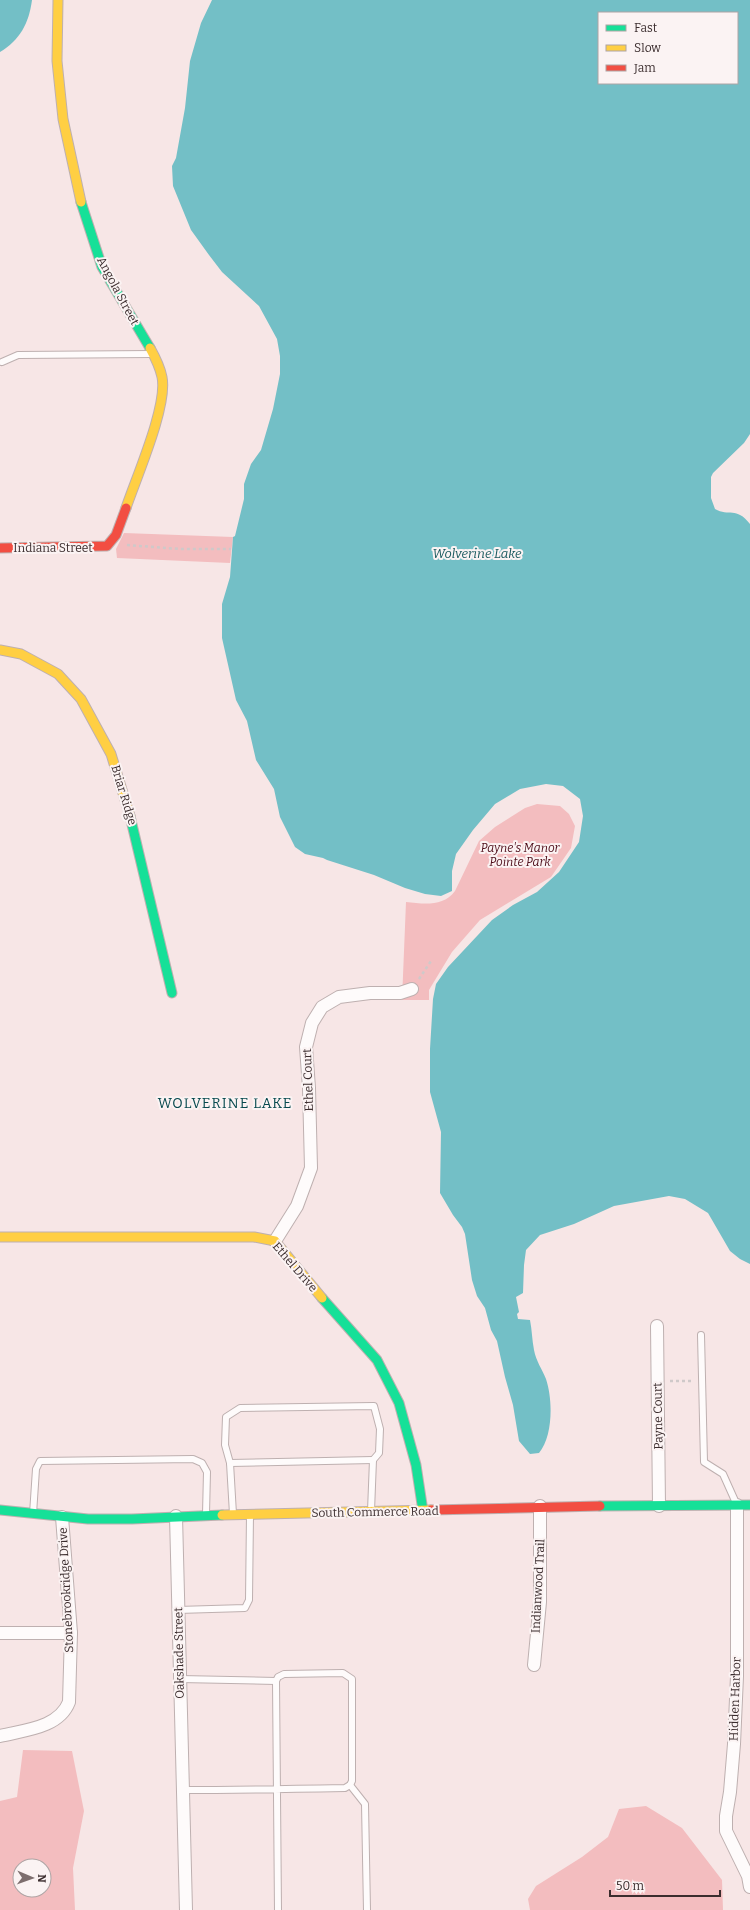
<svg xmlns="http://www.w3.org/2000/svg" width="750" height="1910" font-family="Bitter,serif">
  <style>
    .green { fill: #f3bdbf; fill-rule: evenodd }
    .water { fill: #73bfc6; fill-rule: evenodd }
    .lines { fill: none; stroke-linecap: round; stroke-linejoin: round }
    .lane-casing { stroke: #beb0b0; stroke-width: 8 }
    .street-casing { stroke: #beb0b0; stroke-width: 14 }
    .fast-casing { stroke: #beb0b0; stroke-width: 11 }
    .slow-casing { stroke: #beb0b0; stroke-width: 11 }
    .jam-casing { stroke: #beb0b0; stroke-width: 11 }
    .path { stroke: #cfc9c9; stroke-width: 2.5; stroke-dasharray: 3 3; stroke-linecap: butt }
    .lane { stroke: #fefbfb; stroke-width: 6 }
    .street { stroke: #fefbfb; stroke-width: 12 }
    .fast { stroke: #16e098; stroke-width: 9 }
    .slow { stroke: #ffcf43; stroke-width: 9 }
    .jam { stroke: #f24e42; stroke-width: 9 }
    .labels { text-anchor: middle; stroke-width: 4; stroke-linejoin: round; paint-order: stroke }
    .street-label { font-size: 12px; fill: #3b2d2e; stroke: #fbf3f3 }
    .park-label { font-size: 12px; font-style: italic; fill: #4e0e1a; stroke: #fbf3f3 }
    .water-label { font-size: 13px; font-style: italic; fill: #19595e; stroke: #fbf3f3 }
    .quarter-label { font-size: 14px; letter-spacing: 1px; fill: #07494e; stroke: #fbf3f3 }
  </style>
  <rect width="100%" height="100%" fill="#f7e6e6"/>
  <g class="green">
    <path d="M124,533L233,537L230,563L117,558L116,549Z"/>
    <path d="M537,804L560,806L569,814L575,826L571,848L551,877L480,920L452,952L429,990V1000H402L406,902C424,904 443,907 455,891L479,841L495,827L525,808Z"/>
    <path d="M23,1750L72,1751L84,1811L73,1868L75,1910H0V1801L17,1797ZM20,1866H44V1890H20Z"/>
    <path d="M646,1806L682,1828L722,1880L723,1910H530L528,1899L536,1886L582,1857L608,1837L619,1809Z"/>
  </g>
  <g class="water">
    <path d="M0,0H32C29,23 20,40 0,52Z"/>
    <path d="M212,0H750V434L744,443L713,473L711,477V498L715,509C729,517 736,506 750,524V1264L740,1259L730,1251L708,1213L685,1199L669,1196L614,1206L574,1224L540,1235L526,1250L524,1265L523,1293L516,1297L519,1312L517,1314L518,1319L530,1320C532,1330 532,1340 534,1350C536,1361 542,1369 546,1379C553,1400 553,1436 539,1453L530,1454L519,1441L513,1405L505,1377L497,1341L491,1330L485,1308L477,1296L472,1280L465,1234L462,1227L453,1215L440,1193L441,1132L430,1092V1049L433,999L436,984L448,967L492,920L513,905L537,892L559,872L579,842L583,816L580,799L563,786L546,784L520,789L495,804L473,830L456,854L452,871V891L441,896L425,894L405,888L374,875L327,860L323,858L305,854L295,847L280,817L274,789L256,760L247,721L236,700L222,638V604L230,577L233,537L235,536L244,499V484L251,464L261,450L273,409L280,374V356L277,339L259,306L222,272L209,255L191,230L173,186L172,166L176,158L185,108L190,61L201,23ZM599,13H737V83H599Z"/>
  </g>
  <g class="lines">
    <g class="lane-casing">
      <g id="lane">
        <path d="M2,362L18,355L151,354"/>
        <path d="M701,1335L704,1462L723,1474L736,1503"/>
        <path d="M230,1463L373,1460"/>
        <path d="M33,1514L36,1469L40,1461L193,1459L202,1463L207,1472L206,1514"/>
        <path d="M233,1514L230,1463L225,1445L226,1417L240,1408L374,1406L380,1429L379,1453L373,1460L371,1511"/>
        <path d="M178,1610L245,1608L249,1600L250,1515"/>
        <path d="M180,1679L276,1681"/>
        <path d="M350,1785L365,1804L367,1910"/>
        <path d="M182,1790C236,1790 291,1789 345,1788L350,1785L352,1781V1679L343,1673L284,1674L278,1677L276,1681L278,1910"/>
      </g>
    </g>
    <g class="street-casing">
      <g id="street">
        <path d="M275,1241L297,1206L311,1168L309,1088L306,1047L312,1023L322,1007L339,997L370,993H400L412,989"/>
        <path d="M657,1326L659,1506"/>
        <path d="M737,1505V1676L734,1744L730,1792L726,1816V1831L748,1876L750,1887"/>
        <path d="M176,1516L186,1910"/>
        <path d="M0,1633H71"/>
        <path d="M534,1665L540,1602V1506"/>
        <path d="M0,1736C24,1730 59,1728 69,1702L71,1633L62,1517"/>
      </g>
    </g>
    <g class="fast-casing">
      <g id="fast">
        <path d="M81,202L102,267L150,348"/>
        <path d="M130,816L172,993"/>
        <path d="M322,1298L377,1360L399,1403L416,1465L423,1511"/>
        <path d="M600,1506L750,1505"/>
        <path d="M0,1510L88,1519H132L222,1515"/>
      </g>
    </g>
    <g class="slow-casing">
      <g id="slow">
        <path d="M58,0L57,61L63,119L81,202"/>
        <path d="M126,508C136,478 168,406 162,377C160,367 155,357 150,348"/>
        <path d="M0,650L21,654L58,674L81,699L111,754L130,816"/>
        <path d="M0,1237H254L275,1241L322,1298"/>
        <path d="M222,1515L431,1510"/>
      </g>
    </g>
    <g class="jam-casing">
      <g id="jam">
        <path d="M0,548L107,546L116,535L126,508"/>
        <path d="M431,1510L600,1506"/>
      </g>
    </g>
    <g class="path">
      <path d="M127,545L180,549H231"/>
      <path d="M419,979L431,961"/>
      <path d="M670,1381H693"/>
    </g>
    <use href="#lane" class="lane"/>
    <use href="#street" class="street"/>
    <use href="#fast" class="fast"/>
    <use href="#slow" class="slow"/>
    <use href="#jam" class="jam"/>
  </g>
  <g class="labels">
    <g class="street-label">
      <text transform="translate(118 291) rotate(62)" y="4">Angola Street</text>
      <text x="53" y="552">Indiana Street</text>
      <text transform="translate(124 795) rotate(73)" y="4">Briar Ridge</text>
      <text transform="translate(308 1080) rotate(-92)" y="4">Ethel Court</text>
      <text transform="translate(295 1267) rotate(49)" y="4">Ethel Drive</text>
      <text transform="translate(658 1416) rotate(-91)" y="4">Payne Court</text>
      <text transform="translate(375 1512) rotate(-1)" y="4">South Commerce Road</text>
      <text transform="translate(538 1586) rotate(-87)" y="4">Indianwood Trail</text>
      <text transform="translate(66 1590) rotate(-93)" y="4">Stonebrookridge Drive</text>
      <text transform="translate(179 1653) rotate(-91)" y="4">Oakshade Street</text>
      <text transform="translate(735 1699) rotate(-88)" y="4">Hidden Harbor</text>
    </g>
    <g class="park-label">
      <text x="520" y="852">Payne's Manor<tspan x="520" dy="14">Pointe Park</tspan></text>
    </g>
    <g class="water-label">
      <text x="477" y="558">Wolverine Lake</text>
    </g>
    <g class="quarter-label">
      <text x="225" y="1108">WOLVERINE LAKE</text>
    </g>
  </g>
  <rect x="598" y="12" width="140" height="72" fill="#fbf3f3" stroke="#aea4a4"/>
  <rect x="606" y="25" width="20" height="6" fill="#16e098" stroke="#aea4a4"/>
  <text x="634" y="32" font-size="12" fill="#3b2d2e">Fast</text>
  <rect x="606" y="45" width="20" height="6" fill="#ffcf43" stroke="#aea4a4"/>
  <text x="634" y="52" font-size="12" fill="#3b2d2e">Slow</text>
  <rect x="606" y="65" width="20" height="6" fill="#f24e42" stroke="#aea4a4"/>
  <text x="634" y="72" font-size="12" fill="#3b2d2e">Jam</text>
  <g transform="translate(32 1878) rotate(92)"><circle r="19" fill="#fbf3f3" stroke="#aea4a4"/>
  <path d="M0-3L7 15L0 10L-7 15Z" fill="#7d6e6e"/>
  <text y="-6" font-size="11" font-weight="bold" text-anchor="middle" fill="#3b2d2e">N</text>
  </g>
  <path d="M610 1890v6h110v-6" fill="none" stroke="#3b2d2e" stroke-width="2"/>
  <text x="616" y="1890" font-size="12" fill="#3b2d2e" stroke="#fbf3f3" stroke-width="3" paint-order="stroke">50 m</text>
</svg>
